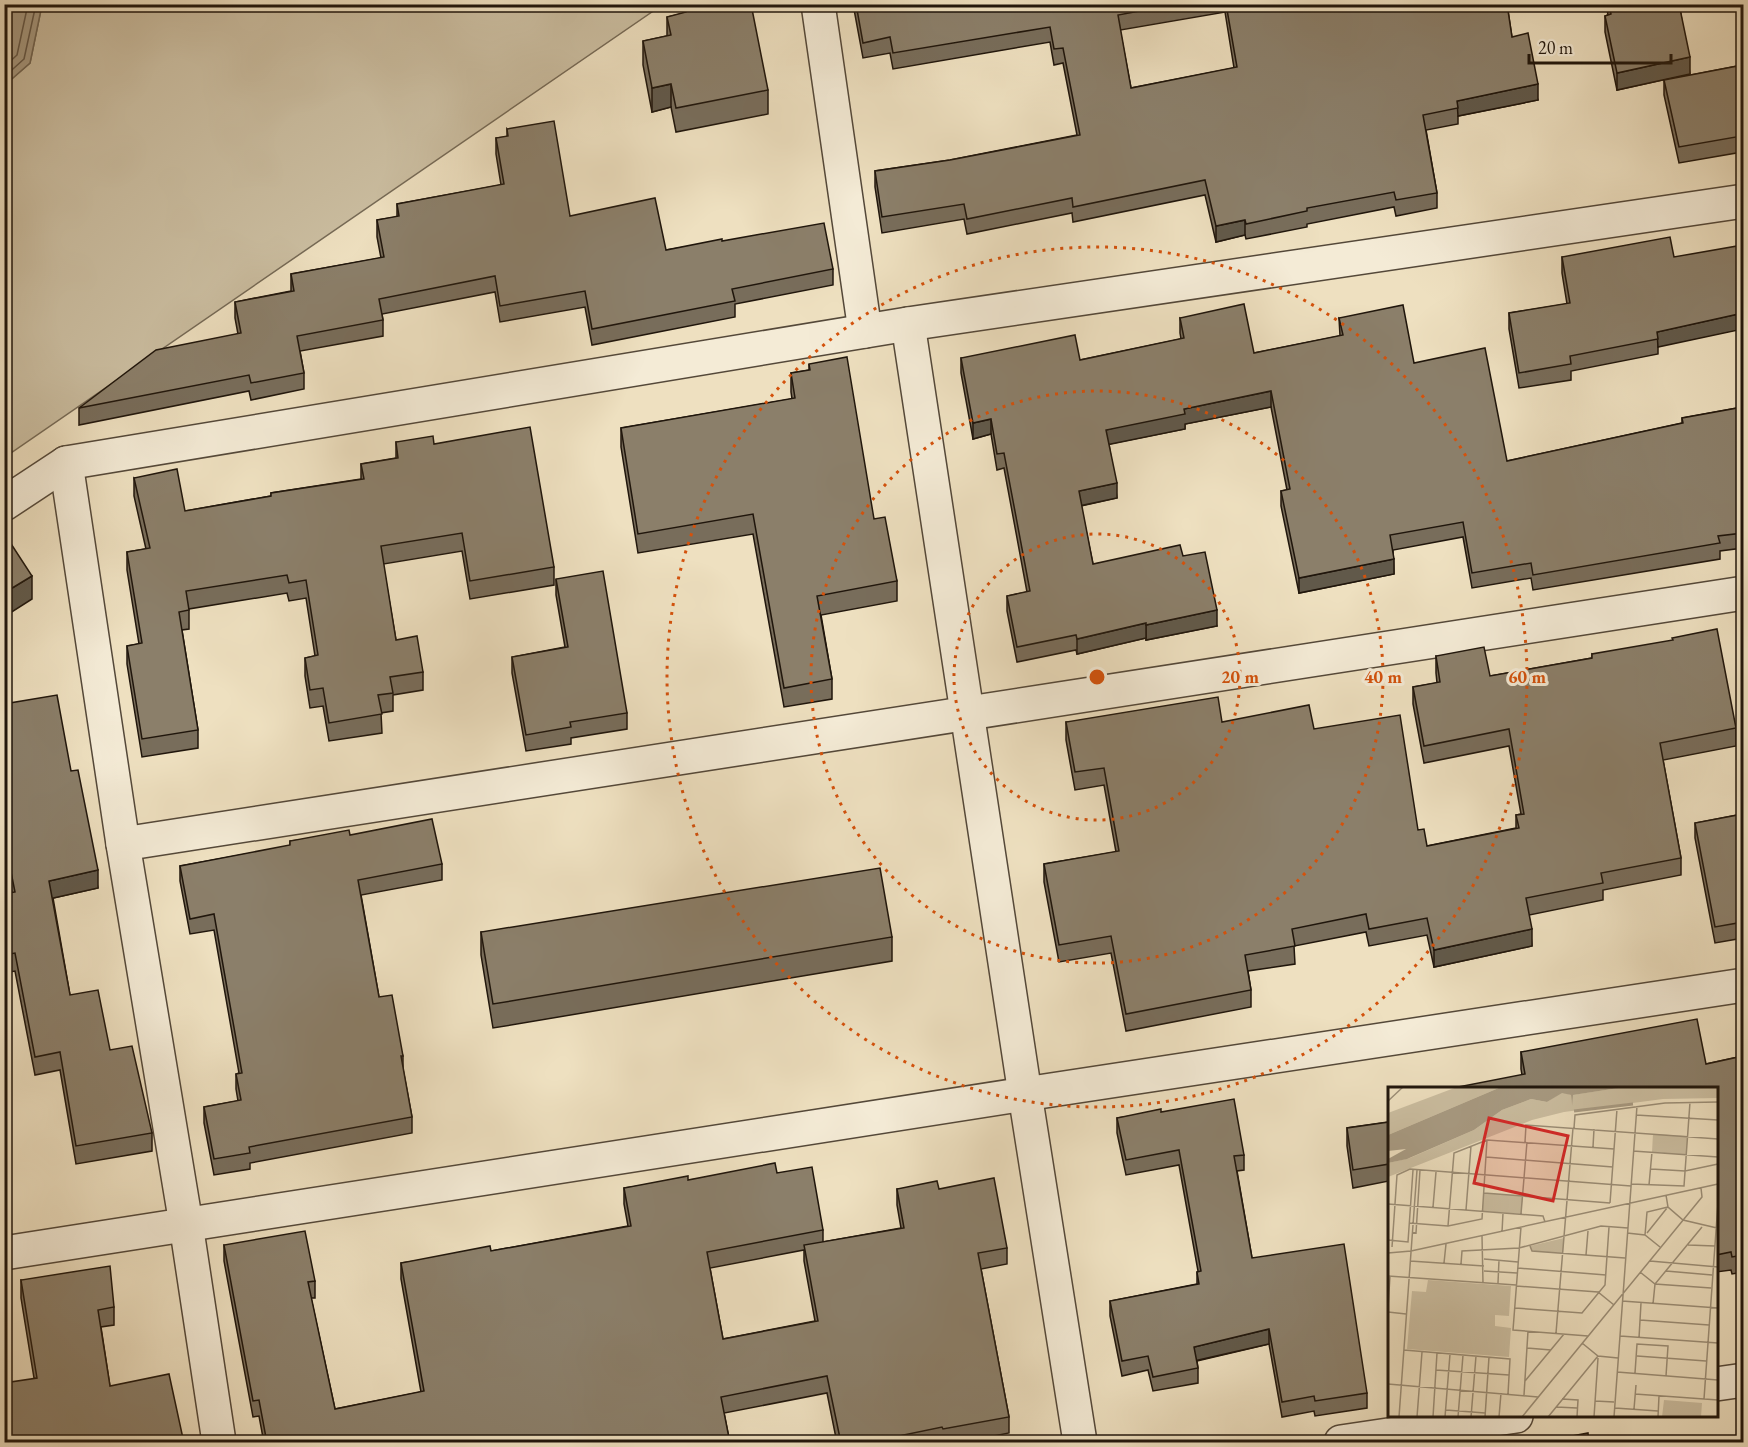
<svg xmlns="http://www.w3.org/2000/svg" width="1748" height="1447" font-family="'EB Garamond',serif">
  <style>
    .green { fill: #cbbea1; stroke: #766a56; stroke-width: 1.5 }
    .water { fill: #a89b83; stroke: #726653; stroke-width: 1.5 }
    .lines { fill: none; stroke-linecap: round; stroke-linejoin: round }
    .shore { stroke: #645848; stroke-width: 1.5 }
    .minor-casing { stroke: #544839; stroke-width: 36 }
    .minor { stroke: #f4ebd6; stroke-width: 33 }
    .wall { fill: #786d5b; stroke: #20160c; stroke-width: 1.5; fill-rule: evenodd }
    .shaded-wall { fill: #61594a; stroke: #20160c; stroke-width: 1.5 }
    .building { fill: #8b7f6a; stroke: #20160c; stroke-width: 1.5 }
    .ring { fill: none; stroke: #d4520c; stroke-width: 3; stroke-dasharray: 3 6 }
    .inset-river { fill: none; stroke: #a89b83; stroke-width: 3 }
    .inset-road { fill: none; stroke: #9c8f78; stroke-width: 1.5 }
    .view { fill: #d62828; fill-opacity: 0.15; stroke: #d62828; stroke-width: 3 }
    .inset-edge { fill: none; stroke: #20160c; stroke-width: 3 }
    .centre { fill: #d4520c; stroke: #f4ebd6; stroke-width: 3 }
    .ring-label { font-size: 18px; text-anchor: middle; font-weight: bold; fill: #d4520c; stroke: #f4ebd6; stroke-width: 6; stroke-linejoin: round; paint-order: stroke }
  </style>
  <rect width="100%" height="100%" fill="#eee0c0"/>
  <filter id="stains"><feTurbulence type="fractalNoise" baseFrequency=".00333" numOctaves="4"/><feColorMatrix values="0 0 0 0 .2 0 0 0 0 .09 0 0 0 0 .02 0 0 0 .5 -.17"/></filter>
  <radialGradient id="worn" r=".72"><stop offset=".6" stop-color="#630" stop-opacity="0"/><stop offset="1" stop-color="#630" stop-opacity=".3"/></radialGradient>
  <path class="green" d="M42,5H662L5,457V84L30,63Z"/>
  <path class="water" d="M5,4L42,5L30,63L5,85Z"/>
  <g class="lines">
    <g class="shore">
      <path d="M4,67L17,55L28,4"/>
      <path d="M4,77L24,59L36,4"/>
    </g>
    <g class="minor-casing">
      <g id="minor">
        <path d="M818,4L865,331"/>
        <path d="M908,324L1025,1094L1080,1442"/>
        <path d="M66,463L123,844L186,1224L219,1442"/>
        <path d="M4,504L66,463L908,324L1744,201"/>
        <path d="M123,844L1744,593"/>
        <path d="M4,1253L1025,1094L1744,985"/>
        <path d="M1716,1384L1744,1380"/>
        <path d="M1341,1442L1516,1416"/>
      </g>
    </g>
    <use href="#minor" class="minor"/>
  </g>
  <g class="wall">
    <path d="M853,4H1507L1512,37L1538,100L1458,116V124L1426,130L1437,193V208L1396,216L1394,207L1307,224V227L1246,239L1245,235L1216,242L1205,195L1073,222L1072,213L967,234L964,219L882,233L875,187V171L950,160L1077,135L1063,63L1054,65L1050,42L893,69L890,53L863,58ZM1225,12L1234,68L1131,88L1120,30Z"/>
    <path d="M1606,4H1702L1680,8L1690,74L1617,90L1605,32V16L1608,15Z"/>
    <path d="M685,5L768,90V114L676,132L671,107L652,112L643,65V41L667,36V17L685,13Z"/>
    <path d="M1743,65V138L1742,139V152L1679,163L1664,95V80Z"/>
    <path d="M507,129L570,216L666,250L722,241L833,269V285L735,304V317L592,345L585,307L500,322L495,292L382,314L383,320V336L300,351L304,373V389L251,400L249,391L79,425V408L238,334L235,318V302L291,291V274L381,258L377,237V220L397,217V204L501,185L496,154V138L507,137Z"/>
    <path d="M1562,257H1674L1658,347V354L1571,371V380L1519,388L1509,329V313L1567,304L1562,273Z"/>
    <path d="M1180,318L1254,353L1340,336L1339,318L1414,363L1507,461L1682,423V418L1743,407V548L1720,551V559L1533,590L1531,578L1472,588L1463,537L1393,550L1394,574L1299,593L1281,506V491L1287,490L1271,407L1185,424V429L1109,444L1117,498L1081,506L1093,564L1183,556L1217,626L1146,640V638L1077,654L1076,650L1017,662L1007,611V596L1027,592L1004,468L997,470L991,434L973,439L961,373V358L1080,360L1181,339L1180,333Z"/>
    <path d="M809,364L874,519L897,581V601L821,615L832,679V699L784,707L753,534L638,553L621,447V428L792,399L791,392V373L809,370Z"/>
    <path d="M396,442L434,444L554,567V585L470,599L462,551L383,564L396,640L423,672V690L393,695V711L381,713L382,733L329,741L323,706L310,708L305,676V658L315,656L306,598L289,601L287,593L189,609V629L182,630L198,730V748L142,757L127,664V646L139,644L127,570V552L146,549L134,496V478L185,511L271,496V493L361,479V464L396,458Z"/>
    <path d="M556,579L627,713V729L571,738V744L526,751L512,673V657L565,647L556,595Z"/>
    <path d="M1592,654L1736,728V746L1663,760L1681,858V875L1603,890V900L1529,915L1532,946L1434,967L1427,935L1369,946L1366,932L1294,946L1295,964L1248,971L1251,990V1007L1126,1031L1111,953L1059,962L1044,882V864L1116,852L1104,785L1075,790L1066,740V722H1222L1314,729L1418,830L1427,846L1516,828V815L1521,814L1509,746L1424,763L1413,704V687L1437,683L1436,673V656L1490,676L1592,658Z"/>
    <path d="M4,704L71,771L98,888L53,898L70,995L110,1050L152,1133V1151L76,1164L60,1070L35,1075L15,971L4,973V894L12,893L4,856Z"/>
    <path d="M1743,814V938L1715,943L1695,838V823Z"/>
    <path d="M350,835L442,864V880L361,895L379,997L403,1056V1069L412,1117V1133L250,1163V1169L214,1175L204,1123V1107L238,1101L236,1089V1074L239,1073L214,930L190,934L180,881V866L290,846V841Z"/>
    <path d="M481,932L892,937V961L493,1028L481,955Z"/>
    <path d="M1521,1052L1706,1064L1743,1056V1272L1732,1274L1731,1270L1716,1272V1089L1522,1075L1521,1069Z"/>
    <path d="M1388,1107H1389V1181L1353,1188L1347,1146V1128L1388,1122Z"/>
    <path d="M1161,1112L1244,1155V1170L1237,1171L1252,1258L1367,1393V1408L1315,1416L1314,1411L1282,1417L1269,1344L1197,1361L1198,1368V1383L1153,1391L1148,1370L1122,1376L1110,1316V1301L1197,1284V1272L1198,1271L1179,1165L1126,1175L1117,1133V1118Z"/>
    <path d="M777,1173L823,1230V1242L901,1228L897,1205V1189H939L1007,1248V1264L981,1269L1009,1417V1433L959,1443H837L827,1393L724,1413L730,1443H264L259,1416L253,1417L224,1261V1245L315,1281V1298H311L335,1409L421,1392L401,1279V1263L491,1251L628,1226L624,1204V1188L688,1180ZM804,1250V1261L815,1321L723,1339L710,1268Z"/>
    <path d="M21,1280L114,1307V1325L101,1327L110,1386L184,1443L34,1378L21,1298Z"/>
  </g>
  <g class="shaded-wall">
    <path d="M1690,57V74L1617,90V73Z"/>
    <path d="M671,84V107L652,112V88Z"/>
    <path d="M1538,84V100L1458,116L1457,101Z"/>
    <path d="M1245,220V235L1216,242V226Z"/>
    <path d="M1743,313V329L1658,347L1657,332Z"/>
    <path d="M1271,391V407L1185,424V429L1106,445V430L1184,409Z"/>
    <path d="M991,419V434L973,439V423Z"/>
    <path d="M1117,483V498L1079,506V491Z"/>
    <path d="M1394,559V574L1299,593V578Z"/>
    <path d="M32,576V599L4,617V593Z"/>
    <path d="M1217,610V626L1146,640V625Z"/>
    <path d="M1146,623V638L1077,654V639Z"/>
    <path d="M98,870V888L49,899V881Z"/>
    <path d="M1532,929V946L1434,967V950Z"/>
    <path d="M1269,1329V1344L1194,1361V1347Z"/>
  </g>
  <g class="building">
    <path d="M751,4L768,90L676,108L671,84L652,88L643,41L671,35L667,17L686,12L685,4Z"/>
    <path d="M856,4H1177L1118,15L1131,88L1237,67L1226,4H1507L1512,37L1528,33L1538,84L1457,101L1458,108L1423,115L1437,193L1396,200L1394,192L1307,208V211L1246,224L1245,220L1216,226L1205,180L1073,207L1072,198L967,219L964,204L882,217L875,171L950,160L1080,135L1063,48L1054,49L1050,27L893,53L890,37L863,43Z"/>
    <path d="M1609,4H1679L1690,57L1617,73L1605,16L1611,14Z"/>
    <path d="M1743,65V123L1740,124L1742,136L1679,147L1664,80Z"/>
    <path d="M554,121L570,216L655,198L666,250L722,239V241L824,223L833,269L732,289L735,301L592,329L585,291L500,306L495,276L379,299L383,320L297,336L304,373L251,383L249,375L79,408L156,350L241,333L235,302L294,291L291,274L384,257L377,220L399,216L397,204L504,184L496,138L508,136L507,129Z"/>
    <path d="M1670,237L1674,257L1743,245V313L1657,332L1658,339L1570,356L1571,364L1519,373L1509,313L1570,303L1562,257Z"/>
    <path d="M1244,304L1254,353L1343,335L1339,318L1403,305L1414,363L1485,348L1507,461L1683,423L1682,418L1743,407V533L1718,536L1720,543L1533,575L1531,563L1472,573L1463,522L1390,535L1394,559L1299,578L1281,491L1290,489L1271,391L1184,409L1185,414L1106,430L1117,483L1079,491L1093,564L1180,545L1183,556L1205,552L1217,610L1146,625V623L1077,639L1076,635L1017,647L1007,596L1030,591L1004,453L997,454L991,419L973,423L961,358L1075,335L1080,360L1184,338L1180,318Z"/>
    <path d="M847,357L874,519L885,517L897,581L817,596L832,679L784,688L753,514L638,534L621,428L795,398L791,373L810,370L809,364Z"/>
    <path d="M530,427L554,567L470,581L462,533L381,546L396,640L417,636L423,672L390,677L393,693L378,695L382,714L329,723L323,688L310,690L305,658L318,655L306,580L289,583L287,575L186,591L189,610L179,612L198,730L142,739L127,646L142,643L127,552L150,548L134,478L177,469L185,511L271,496V493L364,479L361,464L398,458L396,442L433,436L434,444Z"/>
    <path d="M4,533L32,576L4,593Z"/>
    <path d="M603,571L627,713L570,722L571,727L526,735L512,657L568,647L556,579Z"/>
    <path d="M1717,629L1736,728L1660,743L1681,858L1601,873L1603,883L1526,898L1532,929L1434,950L1427,918L1369,929L1366,914L1292,929L1295,946L1245,955L1251,990L1126,1014L1111,936L1059,945L1044,864L1119,851L1104,768L1075,772L1066,722L1218,697L1222,722L1309,705L1314,729L1400,715L1418,830L1424,829L1427,846L1519,828L1516,815L1524,814L1509,729L1424,746L1413,687L1440,682L1436,656L1484,647L1490,676L1592,658V654L1673,640L1672,638Z"/>
    <path d="M57,695L71,771L78,770L98,870L49,881L70,995L98,990L110,1050L132,1046L152,1133L76,1146L60,1052L35,1057L15,953L4,955V894L15,892L4,837V704Z"/>
    <path d="M1743,814V922L1715,927L1695,823Z"/>
    <path d="M432,819L442,864L358,880L379,997L392,995L403,1056H401L412,1117L249,1147L250,1153L214,1159L204,1107L241,1100L236,1074L242,1073L214,914L190,919L180,866L290,845V841L349,830L350,835Z"/>
    <path d="M880,868L892,937L493,1004L481,932Z"/>
    <path d="M1697,1019L1706,1064L1743,1056V1255L1732,1257L1731,1252L1716,1255V1089H1448L1525,1074L1521,1052Z"/>
    <path d="M1234,1099L1244,1155L1234,1156L1252,1258L1344,1244L1367,1393L1315,1401L1314,1396L1282,1402L1269,1329L1194,1347L1198,1368L1153,1377L1148,1356L1122,1361L1110,1301L1199,1284L1197,1272L1201,1271L1179,1150L1126,1160L1117,1118L1161,1109V1112Z"/>
    <path d="M1389,1122V1164L1353,1170L1347,1128Z"/>
    <path d="M775,1163L777,1173L812,1167L823,1230L707,1252L723,1339L818,1321L804,1245L904,1228L897,1189L937,1181L939,1189L994,1178L1007,1248L978,1253L1009,1417L943,1429L942,1427L865,1443H841L827,1376L721,1397L730,1443H267L259,1400L253,1401L224,1245L305,1231L315,1281L308,1282L335,1409L424,1391L401,1263L490,1246L491,1251L631,1226L624,1188L688,1176V1180Z"/>
    <path d="M110,1266L114,1307L98,1310L110,1386L169,1374L184,1443H4V1383L37,1378L21,1280Z"/>
    <path d="M1588,1433L1589,1443H1536Z"/>
    <path d="M1743,1436V1443H1719V1440Z"/>
  </g>
  <g class="ring">
    <circle cx="1097" cy="677" r="143"/>
    <circle cx="1097" cy="677" r="286"/>
    <circle cx="1097" cy="677" r="430"/>
  </g>
  <g transform="translate(1388 1087)">
    <rect width="330" height="330" fill="#eee0c0"/>
    <path d="M69,0H113L0,48V26ZM237,0H330V11L275,12L176,25L144,33L0,90V76L22,71L86,43L114,23L143,12L159,15L174,5L183,8L184,19V8ZM265,47L300,49L298,68L264,65ZM96,106L135,109L133,127L94,124ZM176,151L175,166L144,164L142,159ZM40,193L123,199L121,229L107,228V239L123,241L121,270L19,262L24,204L38,205ZM276,313L314,316L313,330H274Z" fill="#cbbea1"/>
    <path d="M113,0H237L185,8L184,19L183,8L174,6L159,15L143,12L114,23L86,43L19,72L0,76V72L18,62L0,64V48Z" fill="#a89b83"/>
    <path class="inset-river" d="M186,24L245,17"/>
    <path class="inset-road" d="M0,14L15,0M248,28L330,33M186,41L187,28L277,16L330,15M137,55L138,38L330,52M205,60L206,42M245,64L330,70M98,70L225,80M263,82L297,84L330,77M243,97L296,99L302,15M261,98L264,65M96,106L222,116M278,108L280,120L295,133L329,141M222,116L229,22M0,117L155,129L157,135M45,120L48,85M78,123L83,59M133,127L139,55M21,136L60,139L94,132L99,53M60,139L66,66L99,53L226,62M133,140L125,243L200,249M24,145L28,146L32,83M114,145L115,126M239,146L257,148L272,160M259,146L279,121M257,148L259,125L280,120M94,149L95,196M0,153L20,155L25,83M300,158L327,159M142,159L144,164L237,171M4,160L9,88L22,82L243,99M0,166L23,164L330,97M198,168L200,144M96,172L130,175M22,174L96,179M262,174L330,180M56,176L58,157M73,177L74,164L131,161L213,139L240,141M130,181L218,188M96,184L129,186M278,184L324,188M252,185L267,197L323,201M0,189L128,198M110,196L111,173M128,199L210,205L226,218M234,214L330,221M265,217L267,197L314,140M0,221L2,189M127,221L194,226L217,198L221,140M0,225L18,227M252,233L321,238M168,246L185,41M232,249L330,256M251,251L253,216M194,256L210,269L230,271M139,261L163,263M16,263L122,272L120,307M249,269L318,274M48,283L121,288M229,285L330,293M247,286L249,257L280,259L278,289M137,294L176,247M0,297L150,310M247,307L330,313M136,308L140,244M174,312L190,313L189,330M316,312L330,116M207,314L226,315M168,320L189,321M227,321L270,324M246,322L248,298M58,323L97,326M11,330L29,83M29,330L34,265M45,330L49,266M57,330L62,267M70,330L75,268M83,330L88,269M97,330L101,270M111,330L113,306M134,330L314,110L313,101M160,330L210,269M206,330L210,271M226,330L249,19M270,330L271,309"/>
    <path class="view" d="M101,31L180,49L165,114L86,96Z"/>
    <rect width="330" height="330" class="inset-edge"/>
  </g>
  <circle cx="1097" cy="677" r="9" class="centre"/>
  <g class="ring-label">
    <text x="1240" y="683">20 m</text>
    <text x="1383" y="683">40 m</text>
    <text x="1527" y="683">60 m</text>
  </g>
  <rect width="1748" height="1447" fill="none" stroke="#eee0c0" stroke-width="24"/>
  <rect x="6" y="6" width="1736" height="1435" fill="none" stroke="#20160c" stroke-width="3"/>
  <rect x="12" y="12" width="1724" height="1423" fill="none" stroke="#20160c" stroke-width="1.5"/>
  <path d="M1529 54v9h142v-9" fill="none" stroke="#20160c" stroke-width="3"/>
  <text x="1538" y="54" font-size="18" fill="#20160c" stroke="#f4ebd6" stroke-width="4.5" paint-order="stroke">20 m</text>
  <rect width="100%" height="100%" filter="url(#stains)"/>
  <rect width="100%" height="100%" fill="url(#worn)"/>
</svg>
